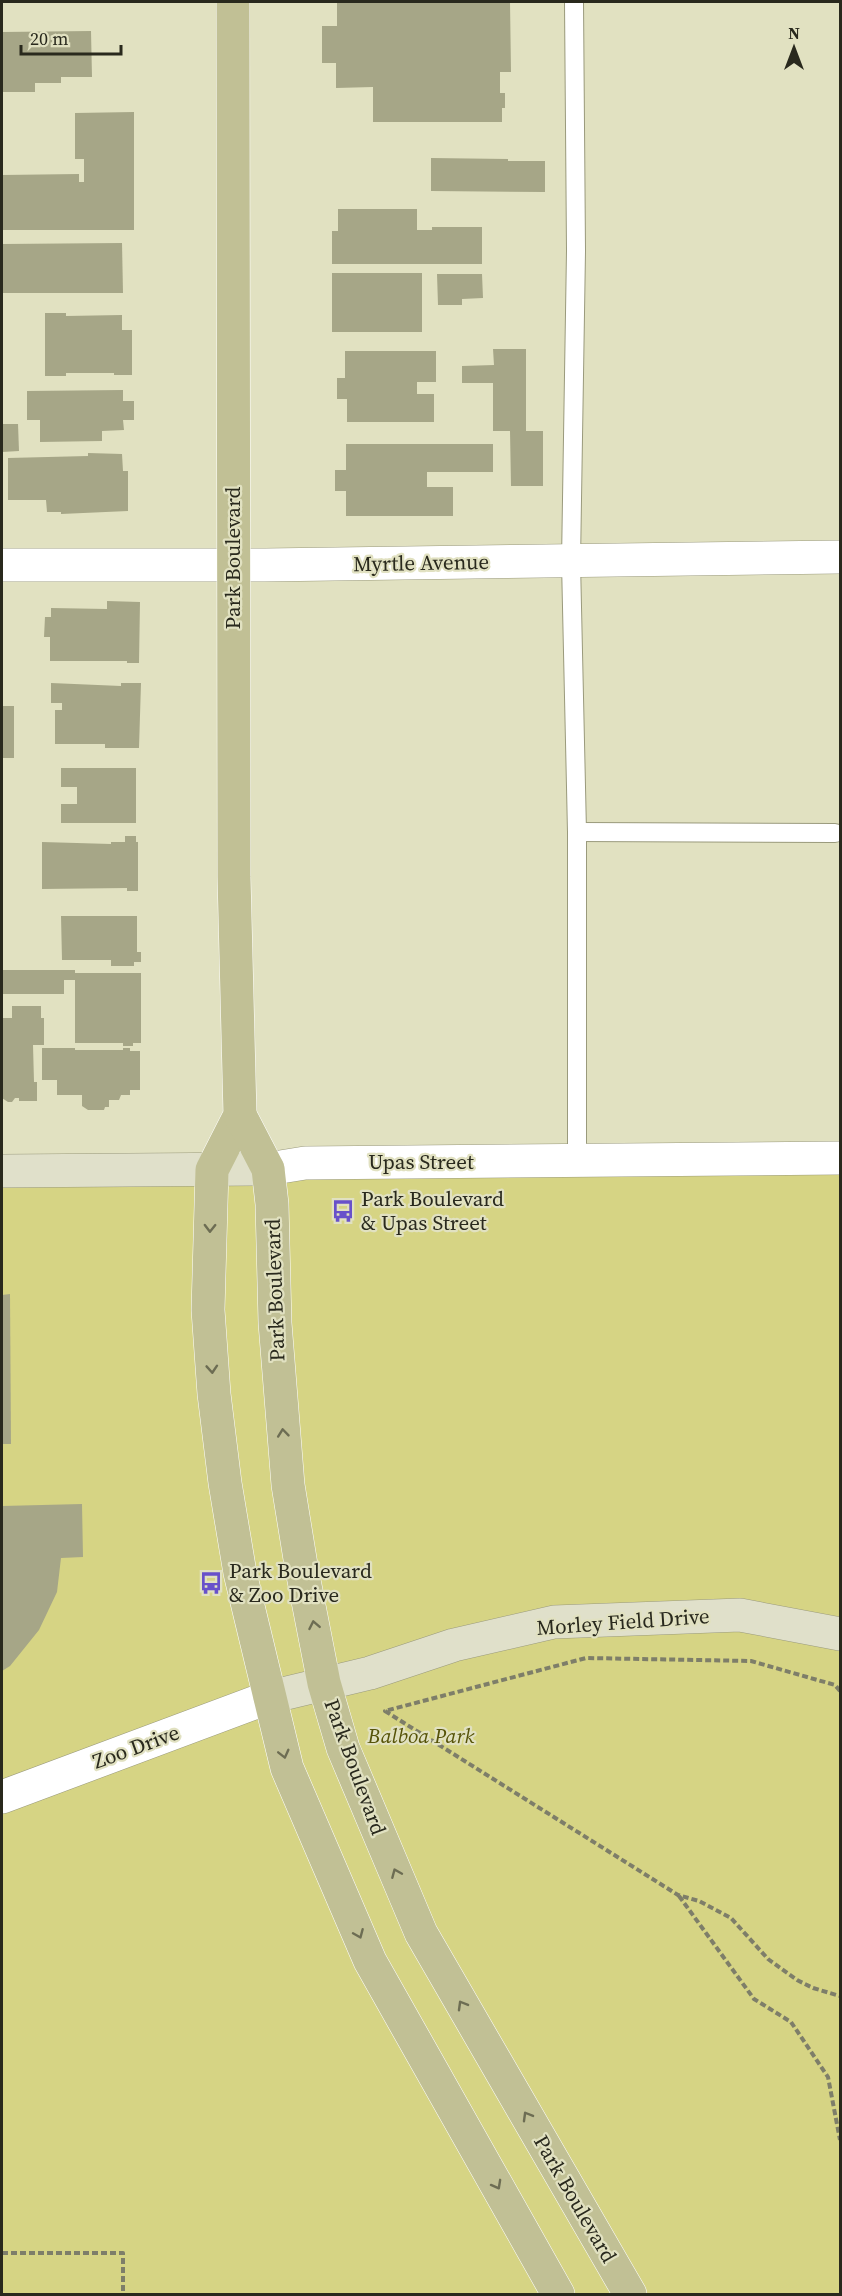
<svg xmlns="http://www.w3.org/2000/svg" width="842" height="2296" font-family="'Source Serif 4',serif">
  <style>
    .green { fill: #d6d484 }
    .building { fill: #a6a687 }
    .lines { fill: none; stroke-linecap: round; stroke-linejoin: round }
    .lane-casing { stroke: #9a9a7c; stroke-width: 20 }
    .street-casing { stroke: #9a9a7c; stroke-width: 34 }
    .secondary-casing { stroke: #9a9a7c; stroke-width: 34 }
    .primary-casing { stroke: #fff; stroke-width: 34 }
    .path { stroke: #7e7e69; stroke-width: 4; stroke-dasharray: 6 3; stroke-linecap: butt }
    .lane { stroke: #fff; stroke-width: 18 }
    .street { stroke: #fff; stroke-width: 33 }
    .secondary { stroke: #e0e0ca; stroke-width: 33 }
    .primary { stroke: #c1c095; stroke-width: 33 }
    .oneway { stroke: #6d6d53 }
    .labels { text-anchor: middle; stroke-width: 4.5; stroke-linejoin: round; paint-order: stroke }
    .street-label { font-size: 21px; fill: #29291d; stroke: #e1e1c1 }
    .poi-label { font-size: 21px; fill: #29291d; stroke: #e1e1c1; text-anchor: start }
    .park-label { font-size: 21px; font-style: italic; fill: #565308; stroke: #e1e1c1 }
  </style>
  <rect width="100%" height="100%" fill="#e1e1c1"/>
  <path class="green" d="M840,1168V2294H2V1177Z"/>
  <g class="building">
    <path d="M337,2H510L511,72H500V93H505V108H502V122H373V87L336,88V63H322V26H337Z"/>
    <path d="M91,31L92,77H61V83H35V92H2V32Z"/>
    <path d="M134,112V230H2V175L79,174V182H84V159H75V113Z"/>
    <path d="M431,158L508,159V161H545V192L431,191Z"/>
    <path d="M338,209H417V230H432V227H482V264H332V231H338Z"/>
    <path d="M122,243L123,293H2V244Z"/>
    <rect x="332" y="273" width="90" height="59"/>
    <path d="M437,274H482L483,298L462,299V305H438Z"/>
    <path d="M45,313H66V316L122,315V330H132V375H114V373H66V376H45Z"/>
    <path d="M493,349H526V431H543V486H511L510,431H493V383H462V366L494,365Z"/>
    <path d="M345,351H436V382H417V394H434V422H347V399H337V378H345Z"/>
    <path d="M123,390V401H134V420H123L124,430L102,431V441L40,442V420H27V391Z"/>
    <path d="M2,424H18L19,451L2,452Z"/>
    <path d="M346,444H493V472H427V487H453V516H346V491H335V470H346Z"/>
    <path d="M88,453L122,454L123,471H128V511L61,514V512H47L46,500H8V458L88,456Z"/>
    <path d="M107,601L140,602L139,663H127V661H50V637H44L45,617H51V608L107,609Z"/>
    <path d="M51,683L121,686V683H141L139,748H105V744H55V710H62V703H51Z"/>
    <rect x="2" y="706" width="12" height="52"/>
    <path d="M61,768H136V823H61V804H77V787H61Z"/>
    <path d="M125,836H136V842H138V891H127V888L42,889V842L111,844V842H125Z"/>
    <path d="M61,916H137V952H141V962H134V966H111V960H62Z"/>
    <path d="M2,970H75V973H141V1043H133V1046H123V1043H75V980H64V994H2Z"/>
    <path d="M12,1006H41V1018H44V1045H33L34,1082H37V1101H19V1098H15L12,1102H8L2,1098V1018H12Z"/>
    <path d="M42,1048H75V1050H123V1048H130V1051H140V1090H130V1095H121L119,1100H109V1107H105L104,1110H88L82,1106V1095H57V1080H42Z"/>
    <path d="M10,1294L11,1444H2V1295Z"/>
    <path d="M82,1504L83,1557L61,1558L57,1592L39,1630L10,1666L2,1671V1506Z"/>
  </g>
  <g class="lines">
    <g class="lane-casing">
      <g id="lane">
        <path d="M574,2L576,251L571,562L577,832V1161"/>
        <path d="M577,832L835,833"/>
      </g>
    </g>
    <g class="street-casing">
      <g id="street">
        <path d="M2,565H265L840,557"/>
        <path d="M268,1169L305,1163L840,1158"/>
        <path d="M2,1797L270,1697"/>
      </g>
    </g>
    <g class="secondary-casing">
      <g id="secondary">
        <path d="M2,1171L268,1169"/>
        <path d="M270,1697L370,1673L454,1645L554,1622L740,1615L840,1634"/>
      </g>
    </g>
    <g class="primary-casing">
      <g id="primary">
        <path d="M233,2L234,877L240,1115L212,1170L208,1310L214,1394L225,1483L240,1573L287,1768L370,1961L558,2294"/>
        <path d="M240,1115L268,1169L272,1204L275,1323L288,1485L301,1565L324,1683L343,1748L421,1933L630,2294"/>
      </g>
    </g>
    <g class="path">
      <path d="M840,1691L835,1685L751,1661L586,1658L385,1711L678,1895L699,1901L731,1918L768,1959L797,1980L813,1988L840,1996"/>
      <path d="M679,1896L754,1999L791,2022L828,2077L840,2140"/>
      <path d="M2,2253H123V2294"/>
    </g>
    <use href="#lane" class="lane"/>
    <use href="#street" class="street"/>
    <use href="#secondary" class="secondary"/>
    <use href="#primary" class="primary"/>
  </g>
  <defs><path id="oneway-chevron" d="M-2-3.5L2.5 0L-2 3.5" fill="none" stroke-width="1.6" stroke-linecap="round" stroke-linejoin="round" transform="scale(1.5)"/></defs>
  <g class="oneway">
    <use href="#oneway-chevron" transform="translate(210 1228) rotate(91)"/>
    <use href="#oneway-chevron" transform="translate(212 1369) rotate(86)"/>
    <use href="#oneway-chevron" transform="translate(283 1433) rotate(-96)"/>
    <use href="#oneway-chevron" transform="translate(314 1625) rotate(-101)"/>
    <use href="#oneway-chevron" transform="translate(284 1754) rotate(76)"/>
    <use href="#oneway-chevron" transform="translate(396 1873) rotate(-113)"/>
    <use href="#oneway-chevron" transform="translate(359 1934) rotate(67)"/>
    <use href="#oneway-chevron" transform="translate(462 2005) rotate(-120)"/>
    <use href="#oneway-chevron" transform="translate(527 2116) rotate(-120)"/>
    <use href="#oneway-chevron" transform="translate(497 2185) rotate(61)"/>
  </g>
  <defs>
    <g id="bus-bare" transform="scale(1.8)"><path d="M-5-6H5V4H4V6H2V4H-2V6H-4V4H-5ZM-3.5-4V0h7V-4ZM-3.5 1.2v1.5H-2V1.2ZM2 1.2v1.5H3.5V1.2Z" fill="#6851ca" stroke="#e1e1c1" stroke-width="2.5" paint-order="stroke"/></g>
  </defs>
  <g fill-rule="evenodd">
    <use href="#bus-bare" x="343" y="1211"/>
    <use href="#bus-bare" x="211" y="1583"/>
  </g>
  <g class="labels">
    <g class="street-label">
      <text transform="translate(233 558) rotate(-90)" y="7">Park Boulevard</text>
      <text transform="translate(421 563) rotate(-1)" y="7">Myrtle Avenue</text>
      <text x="421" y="1169">Upas Street</text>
      <text transform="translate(275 1290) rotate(-92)" y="7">Park Boulevard</text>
      <text transform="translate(623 1622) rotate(-4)" y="7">Morley Field Drive</text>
      <text transform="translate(136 1747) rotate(-20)" y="7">Zoo Drive</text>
      <text transform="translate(355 1767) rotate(70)" y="7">Park Boulevard</text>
      <text transform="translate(575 2199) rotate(60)" y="7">Park Boulevard</text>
    </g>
    <g class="poi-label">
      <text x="361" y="1206">Park Boulevard<tspan x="361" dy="24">&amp; Upas Street</tspan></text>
      <text x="229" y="1578">Park Boulevard<tspan x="229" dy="24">&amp; Zoo Drive</tspan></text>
    </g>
    <g class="park-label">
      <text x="421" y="1743">Balboa Park</text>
    </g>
  </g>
  <rect width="842" height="2296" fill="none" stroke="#29291d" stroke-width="6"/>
  <g transform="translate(794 48)" stroke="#e1e1c1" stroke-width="4.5" paint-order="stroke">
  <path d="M0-4.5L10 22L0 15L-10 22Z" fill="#29291d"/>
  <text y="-9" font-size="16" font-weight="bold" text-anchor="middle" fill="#29291d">N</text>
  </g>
  <path d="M21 45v9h100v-9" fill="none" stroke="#29291d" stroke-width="3"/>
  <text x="30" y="45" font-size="18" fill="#29291d" stroke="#e1e1c1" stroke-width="4.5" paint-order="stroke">20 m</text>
</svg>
